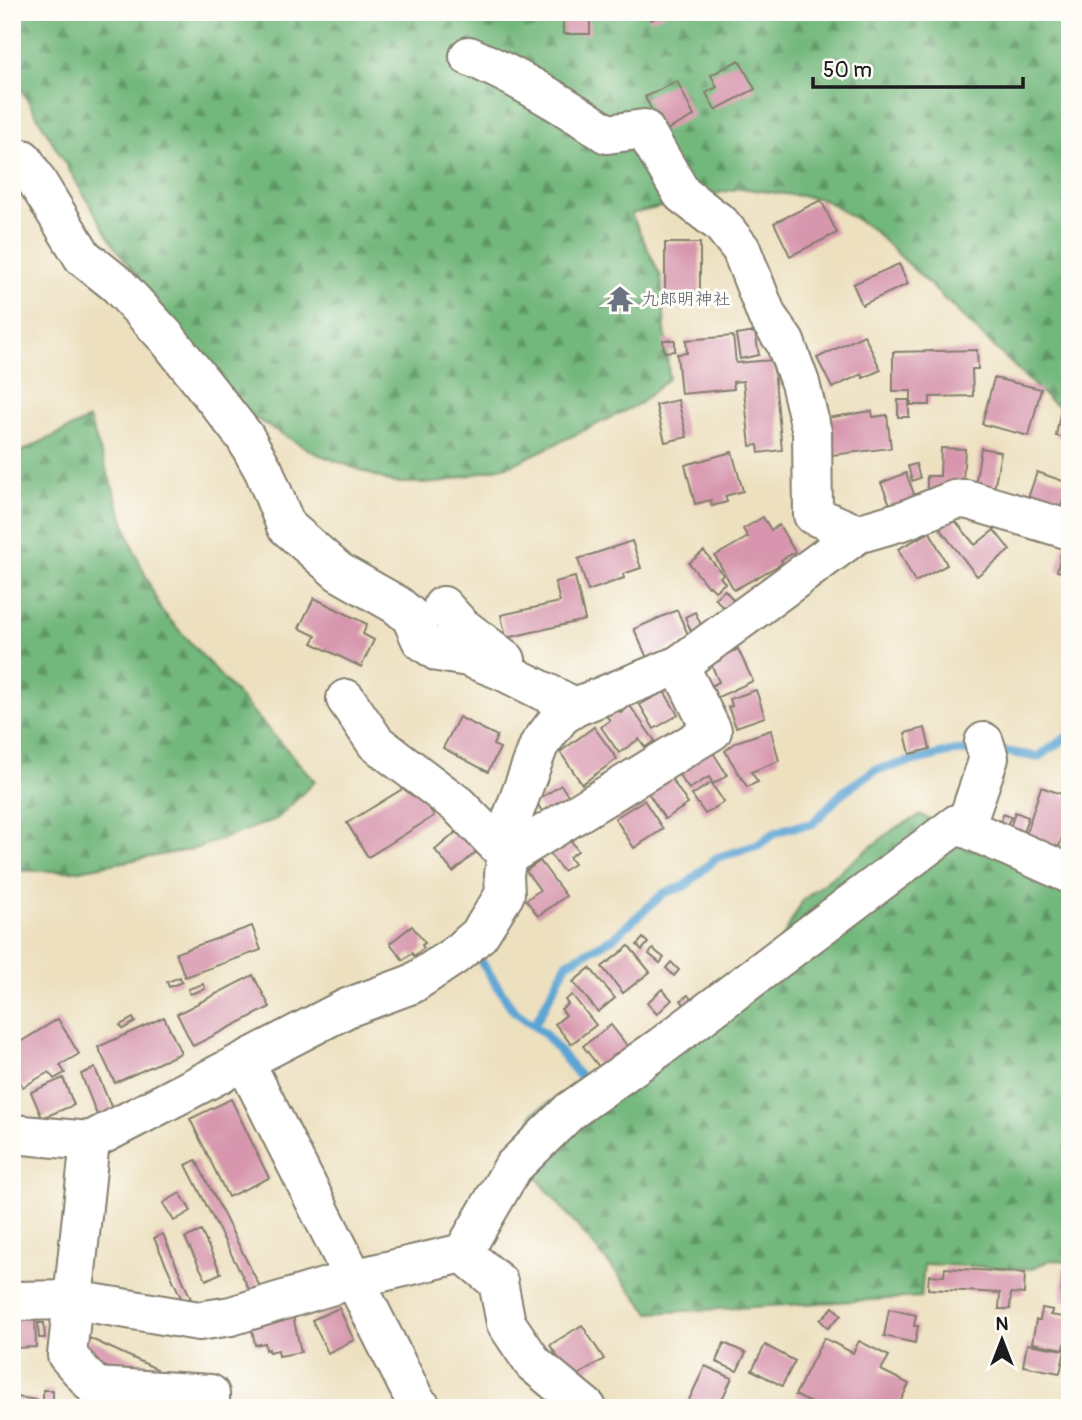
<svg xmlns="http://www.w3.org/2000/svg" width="1082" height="1420" font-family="Pangolin,'Klee One',sans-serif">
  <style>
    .forest { fill: url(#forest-firs); stroke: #476a4c; stroke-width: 2 }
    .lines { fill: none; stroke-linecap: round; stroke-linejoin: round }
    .stream { stroke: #5ca4d3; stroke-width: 9 }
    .building { fill: #d796ad }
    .minor-casing { stroke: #847e6e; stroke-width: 42 }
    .minor { stroke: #fff; stroke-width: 38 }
    .labels { text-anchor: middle; stroke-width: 6; stroke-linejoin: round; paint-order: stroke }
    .worship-label { font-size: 18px; fill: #5b616d; stroke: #fdfcf7; text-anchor: start }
  </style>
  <defs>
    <pattern id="forest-firs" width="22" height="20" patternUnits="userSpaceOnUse" patternTransform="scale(1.75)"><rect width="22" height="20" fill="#72b77b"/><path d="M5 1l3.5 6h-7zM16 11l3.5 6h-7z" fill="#5d9464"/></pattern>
  </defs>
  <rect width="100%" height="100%" fill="#fdfcf7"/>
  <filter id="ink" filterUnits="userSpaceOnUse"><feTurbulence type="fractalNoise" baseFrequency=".0143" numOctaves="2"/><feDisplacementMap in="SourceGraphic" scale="14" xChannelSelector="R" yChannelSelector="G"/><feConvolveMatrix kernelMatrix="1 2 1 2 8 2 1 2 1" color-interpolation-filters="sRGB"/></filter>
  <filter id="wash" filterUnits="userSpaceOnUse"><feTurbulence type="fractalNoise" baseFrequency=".00686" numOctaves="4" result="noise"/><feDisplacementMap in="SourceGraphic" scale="28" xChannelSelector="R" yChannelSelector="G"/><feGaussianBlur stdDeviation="1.57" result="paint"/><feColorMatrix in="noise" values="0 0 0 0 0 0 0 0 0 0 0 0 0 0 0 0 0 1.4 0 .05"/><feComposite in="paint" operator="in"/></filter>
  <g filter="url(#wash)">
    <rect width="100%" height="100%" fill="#ede0bf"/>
    <g class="forest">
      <path d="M12,12H1070V413L1049,400L872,229L823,199L740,188L631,214L661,277L669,378L639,404L514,464L439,483H394L315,453L244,412L115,247L12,74Z"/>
      <path d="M89,419L134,550L161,610L315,781L277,819L194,849L74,871H12V456Z"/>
      <path d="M921,815L957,834L1070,883V1261L1050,1260L1031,1269L924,1264L921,1297L650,1313L521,1159L532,1113L604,1068L776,950L803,900L895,828Z"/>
    </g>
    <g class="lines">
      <g class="stream">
        <path d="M996,750L1038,757L1070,735"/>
        <path d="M479,958L513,1010L544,1033L588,1086"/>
        <path d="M534,1026L567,963L613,938L664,893L685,886L716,858L758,845L773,834L788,828L812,824L843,792L875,770L950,752L979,750"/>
      </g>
    </g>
    <g id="blocks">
      <g class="building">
        <path d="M647,12H669L651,20Z"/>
        <path d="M563,13H585V20H590V34H563Z"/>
        <path d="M739,60L755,89L715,110L706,93L717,87L711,75Z"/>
        <path d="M677,81L694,116L663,132L645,97Z"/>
        <path d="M821,200L837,233L790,256L774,223Z"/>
        <rect x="665" y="243" width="35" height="59"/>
        <path d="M899,264L908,284L862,305L853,284Z"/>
        <path d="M618,288L631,295L622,311L609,303Z"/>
        <path d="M755,332L759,355L740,359L736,335Z"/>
        <path d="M864,335L881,370L863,378L862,374L832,388L817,358Z"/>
        <path d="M733,336L736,363L773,360L782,450L759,453L758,445L750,446L743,381L733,382L734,389L681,394L677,354L687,353L686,340Z"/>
        <path d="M663,340H675V351L664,352Z"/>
        <path d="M977,350L978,369H972L973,396L930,397V405H911V391H893V352Z"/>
        <path d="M994,378L1041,389L1029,436L982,424Z"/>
        <path d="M678,400L687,437L665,442L656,405Z"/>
        <rect x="898" y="400" width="11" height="17"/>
        <path d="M1061,407L1070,409V439L1056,436Z"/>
        <path d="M872,411L873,417L887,415L891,448L832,455L826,418Z"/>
        <path d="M941,448L965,449L963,483L944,482L943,490L927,489V476H940Z"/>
        <path d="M981,448L1001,452L994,489L975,486Z"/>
        <path d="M732,452L743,491L725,496L727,502L712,506L711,500L695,504L685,465Z"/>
        <path d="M916,464L920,478L912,481L908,466Z"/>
        <path d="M1037,472L1069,483L1058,515L1026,504Z"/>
        <path d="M906,473L916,499L892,509L881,483Z"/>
        <path d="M763,517L771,530L779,525L795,552L781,560L783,563L734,590L715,556L748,537L743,529Z"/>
        <path d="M953,518L975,545L994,530L1010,550L977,576L940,529Z"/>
        <path d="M930,532L947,565L915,582L898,549Z"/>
        <path d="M632,541L641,568L623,574L624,578L588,591L578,559Z"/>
        <path d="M1063,545L1070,547V574L1057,571Z"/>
        <path d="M704,551L723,575L720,577L725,583L715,591L710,586L708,587L689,563Z"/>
        <path d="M575,577L585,620L506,638L501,615L560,602L555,582Z"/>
        <path d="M725,590L736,603L727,612L715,598Z"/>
        <path d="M314,598L367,624L363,634L374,640L361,667L312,643L316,636L299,628Z"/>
        <path d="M677,610L690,639L647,658L634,629Z"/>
        <path d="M695,612L704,631L693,636L685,617Z"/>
        <path d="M738,649L753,681L714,699L709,687L719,682L711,664L721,660L720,657Z"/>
        <path d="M756,690L765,717L736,727L728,707L732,706L730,699Z"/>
        <path d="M664,691L678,715L654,729L640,705Z"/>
        <path d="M630,706L655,741L645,747L639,739L619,753L601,727L610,720L606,716L617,708L621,713Z"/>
        <path d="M459,717L497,736L493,745L500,748L488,772L443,748Z"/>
        <path d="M594,727L617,759L582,784L560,752Z"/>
        <path d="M925,728L930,749L910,754L905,733Z"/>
        <path d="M771,730L779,761L751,772L758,782L747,787L725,751L736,742Z"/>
        <path d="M712,751L727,775L713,784L709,777L689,789L677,772Z"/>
        <path d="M668,773L688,804L665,819L645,788Z"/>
        <path d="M414,782L434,816L368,857L347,823Z"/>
        <path d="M711,783L724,802L705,814L692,795Z"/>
        <path d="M561,785L571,800L544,815L536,801Z"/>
        <path d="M1041,787L1070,797V813L1059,847L1025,836Z"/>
        <path d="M644,800L663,829L634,848L615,818Z"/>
        <path d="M1015,812L1028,817L1021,839L1008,834Z"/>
        <path d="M1003,814L1011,817L1006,827L999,825Z"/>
        <path d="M460,829L482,847L453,872L435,850Z"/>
        <path d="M570,839L578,851L569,857L574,864L563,871L549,853Z"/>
        <path d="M540,861L566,896L538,916L526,900L540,890L526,871Z"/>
        <path d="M252,926L261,950L185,977L176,953Z"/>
        <path d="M412,926L425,943L422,945L424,948L414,956L412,953L403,960L390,943Z"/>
        <path d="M643,938L648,943L642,950L637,945Z"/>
        <path d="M629,946L650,972L623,993L602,967Z"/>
        <path d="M653,949L664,958L660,963L649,954Z"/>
        <path d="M671,962L679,970L674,976L666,968Z"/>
        <path d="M590,968L615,998L598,1012L573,982Z"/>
        <path d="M253,975L270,1007L193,1046L177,1014Z"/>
        <path d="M180,977L182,982L169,987L167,982Z"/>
        <path d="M203,984L205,989L190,994L188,989Z"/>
        <path d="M662,989L672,1000L657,1014L647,1003Z"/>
        <path d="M572,995L596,1025L571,1044L555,1024L566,1015L561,1009L568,1004L565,1000Z"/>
        <path d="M688,995L695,1005L688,1010L681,1000Z"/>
        <path d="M164,1017L181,1053L115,1083L98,1047Z"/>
        <path d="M133,1018L135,1022L123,1029L120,1025Z"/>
        <path d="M58,1019L79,1054L60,1065L65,1073L54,1079L49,1072L23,1087L12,1069V1047Z"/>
        <path d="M611,1025L629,1048L603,1072L583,1046Z"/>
        <path d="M95,1068L112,1109L97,1115L81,1074Z"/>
        <path d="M63,1078L74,1105L42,1118L31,1092Z"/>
        <path d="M231,1099L269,1178L228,1197L190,1119Z"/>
        <path d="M196,1160L261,1289L252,1295L186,1165Z"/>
        <path d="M180,1193L191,1211L174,1221L163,1203Z"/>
        <path d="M201,1231L221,1273L206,1280L185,1238Z"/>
        <path d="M163,1234L191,1299L183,1302L154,1238Z"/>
        <path d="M1063,1267H1070V1301H1061Z"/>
        <path d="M945,1268L1025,1273L1024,1294L1011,1293L1010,1309H999L1000,1293L928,1289L929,1275L944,1276Z"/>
        <path d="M833,1307L841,1315L828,1328L820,1320Z"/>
        <path d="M339,1308L354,1340L328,1353L312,1320Z"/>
        <path d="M1042,1308L1053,1310L1050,1315L1070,1318L1064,1349L1032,1343L1036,1320H1040Z"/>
        <path d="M889,1309L916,1315L914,1326H918L915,1343L884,1336Z"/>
        <path d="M35,1315L36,1347L15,1348L13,1316Z"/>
        <path d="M293,1316L301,1352L279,1356L278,1350L269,1352V1349L266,1350L265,1343L255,1345L251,1324Z"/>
        <path d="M38,1323H44L45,1338H39Z"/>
        <path d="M582,1325L604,1359L572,1379L550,1345Z"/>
        <path d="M89,1338L157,1369L159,1374H122L81,1356Z"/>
        <path d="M824,1338L853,1353L859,1341L889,1356L881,1370L909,1384L897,1408H820L795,1395Z"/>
        <path d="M724,1343L746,1353L737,1371L716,1362Z"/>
        <path d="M1027,1344L1065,1350L1060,1373L1023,1366Z"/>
        <path d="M765,1345L795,1361L782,1386L752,1370Z"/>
        <path d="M705,1366L732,1378L718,1408H685Z"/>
        <rect x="43" y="1390" width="10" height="18"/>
        <path d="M17,1397L38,1400L37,1408H15Z"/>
      </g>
    </g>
  </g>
  <g filter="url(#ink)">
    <use href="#blocks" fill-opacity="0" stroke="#847e6e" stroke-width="2"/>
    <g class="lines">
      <g class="minor-casing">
        <g id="minor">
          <path d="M469,56C518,77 563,104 607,134L644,129L682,194L721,224L741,249L767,316L785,342L800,383L812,432L813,515L857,534"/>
          <path d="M23,159L83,257L118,285L167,338L245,437L264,471L286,526L339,572L397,605L411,617L421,640L438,652L468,657L503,671L575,707"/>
          <path d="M443,606L461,626L506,660"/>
          <path d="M346,699L376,743L458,805L508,856L712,731L679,665"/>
          <path d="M965,828L989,758L984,742"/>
          <path d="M245,1062L416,1402L422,1408"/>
          <path d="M12,1134L90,1141L347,1008L412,984L454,956L479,935L505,894L504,875L512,818L539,745L561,716L575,707L679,665L857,534L905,520L954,500L966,499L1070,530"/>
          <path d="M90,1141L67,1355L95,1387L210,1394V1408"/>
          <path d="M463,1253L498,1282L506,1323L533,1363L587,1408"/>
          <path d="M12,1301L74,1300L199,1321L231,1316L353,1279L463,1253L513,1167L570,1111L662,1046L957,824L1070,874"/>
        </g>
      </g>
      <use href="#minor" class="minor"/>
    </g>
  </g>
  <defs>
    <g id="temple-bare" transform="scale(2.1)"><path d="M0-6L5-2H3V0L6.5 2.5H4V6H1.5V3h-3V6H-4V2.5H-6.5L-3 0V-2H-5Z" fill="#6b7280" stroke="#fdfcf7" stroke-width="2.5" paint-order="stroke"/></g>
  </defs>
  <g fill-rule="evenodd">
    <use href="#temple-bare" x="620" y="299"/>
  </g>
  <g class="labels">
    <g class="worship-label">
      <text x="641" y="305">九郎明神社</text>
    </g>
  </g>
  <rect width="1082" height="1420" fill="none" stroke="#fdfcf7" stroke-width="42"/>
  <g transform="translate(1002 1340)" stroke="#fdfcf7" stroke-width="5" paint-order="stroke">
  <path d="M0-5L12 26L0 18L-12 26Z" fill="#1c1c1c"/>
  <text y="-10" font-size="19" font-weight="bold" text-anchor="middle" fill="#1c1c1c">N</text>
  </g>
  <path d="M813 77v10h210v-10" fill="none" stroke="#1c1c1c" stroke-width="3.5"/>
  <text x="823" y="77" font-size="21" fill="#1c1c1c" stroke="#fdfcf7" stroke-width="5" paint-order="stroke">50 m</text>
</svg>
